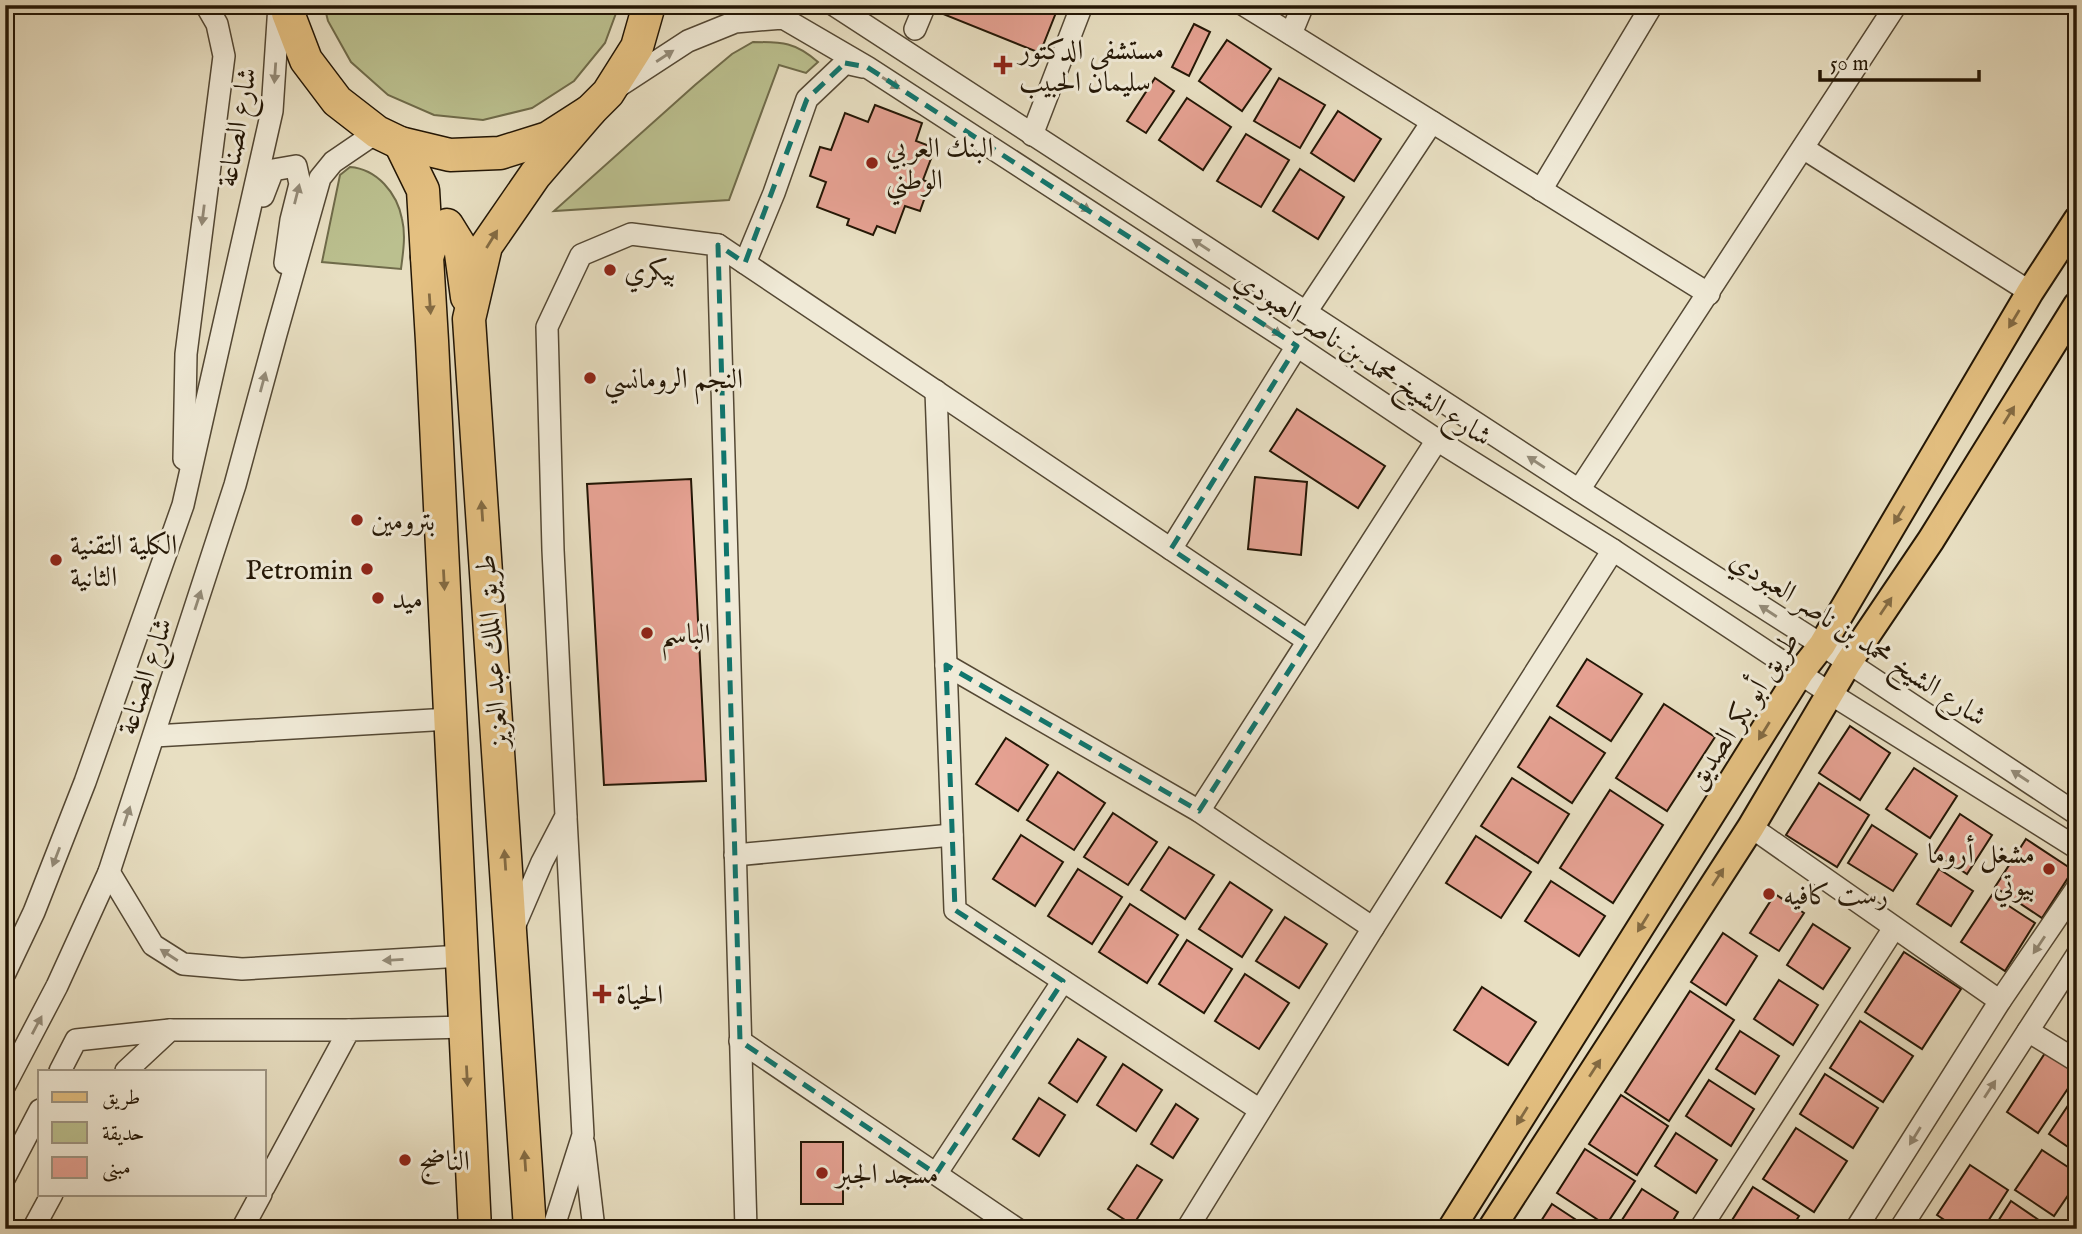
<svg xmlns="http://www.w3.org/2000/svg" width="2082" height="1234" font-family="'IM FELL English',Amiri,serif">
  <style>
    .green { fill: #bbc08f; stroke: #6f6b4a; stroke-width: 2 }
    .building { fill: #e5a192; stroke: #231605; stroke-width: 2 }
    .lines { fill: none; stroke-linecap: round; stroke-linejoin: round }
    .minor-casing { stroke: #544834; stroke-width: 24 }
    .major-casing { stroke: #231605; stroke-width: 30 }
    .highway-casing { stroke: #231605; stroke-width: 35 }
    .minor { stroke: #f0ead7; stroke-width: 21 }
    .major { stroke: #e4c081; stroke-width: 26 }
    .highway { stroke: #e4c081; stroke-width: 32 }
    .oneway { fill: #948b78 }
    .oneway2 { fill: #846b43 }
    .marked { fill: none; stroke: #0f766e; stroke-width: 5; stroke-dasharray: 14 9; stroke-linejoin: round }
    .poi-dot { fill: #8f2418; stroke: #f0ead7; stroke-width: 2.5 }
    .labels { text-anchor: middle; stroke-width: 6; stroke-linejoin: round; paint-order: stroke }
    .poi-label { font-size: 28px; fill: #231605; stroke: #f0ead7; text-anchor: start }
    .street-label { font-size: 28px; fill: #231605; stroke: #f0ead7 }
  </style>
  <rect width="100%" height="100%" fill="#e8dfc2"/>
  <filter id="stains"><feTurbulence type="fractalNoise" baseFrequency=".00286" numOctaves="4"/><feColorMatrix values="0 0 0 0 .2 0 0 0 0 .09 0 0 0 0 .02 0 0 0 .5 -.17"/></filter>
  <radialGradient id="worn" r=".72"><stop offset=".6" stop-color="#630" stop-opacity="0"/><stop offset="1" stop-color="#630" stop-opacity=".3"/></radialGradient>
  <g class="green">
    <path d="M324,5H619L605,43L574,81L532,108L483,120L434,115L388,95L351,62L328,21Z"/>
    <path d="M753,42C783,42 795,42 818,62L806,73L779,65L729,200L554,211L695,85L732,54Z"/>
    <path d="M350,167C377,169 397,193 402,219C406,235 403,253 401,269L322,262L340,175Z"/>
  </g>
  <g class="building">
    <path d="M934,5H1059L1040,53L933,10Z"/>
    <path d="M1194,24L1210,32L1189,76L1172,67Z"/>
    <path d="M1227,40L1271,69L1242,111L1199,81Z"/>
    <path d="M1155,78L1174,91L1146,133L1127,121Z"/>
    <path d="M1279,78L1325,105L1300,148L1254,121Z"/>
    <path d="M1187,98L1231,127L1203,170L1159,140Z"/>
    <path d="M875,105L922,123L916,141L935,148L923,180L930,183L920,211L905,206L895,233L877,226L873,235L847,225L849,219L817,207L826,182L810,176L820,147L831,150L845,113L868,122Z"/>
    <path d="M1338,111L1381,139L1354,181L1311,153Z"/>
    <path d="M1246,134L1289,160L1261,207L1217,181Z"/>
    <path d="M1300,169L1344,197L1318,239L1273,211Z"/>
    <path d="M1297,409L1385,466L1358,508L1270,451Z"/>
    <path d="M1255,477L1307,482L1301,555L1248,549Z"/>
    <path d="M691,479L706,781L604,785L587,484Z"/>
    <path d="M1587,659L1642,694L1611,741L1557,706Z"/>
    <path d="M1664,704L1715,737L1667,811L1616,778Z"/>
    <path d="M1550,717L1605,753L1572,803L1518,767Z"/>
    <path d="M1850,726L1890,753L1860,800L1819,773Z"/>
    <path d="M1006,738L1048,765L1018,811L976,784Z"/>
    <path d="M1914,768L1957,796L1930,838L1886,809Z"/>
    <path d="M1058,772L1105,803L1074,850L1027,820Z"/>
    <path d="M1512,778L1569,814L1538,863L1481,826Z"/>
    <path d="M1819,783L1869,815L1837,867L1786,835Z"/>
    <path d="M1610,790L1663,825L1613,903L1560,868Z"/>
    <path d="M1113,813L1157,842L1128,885L1084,857Z"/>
    <path d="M1960,814L1992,835L1967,874L1935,853Z"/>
    <path d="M1872,825L1917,854L1893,891L1848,863Z"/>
    <path d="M1021,835L1063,862L1035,906L993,879Z"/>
    <path d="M1476,836L1531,872L1501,918L1446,883Z"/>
    <path d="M2026,839L2073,870L2042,918L1995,887Z"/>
    <path d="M1169,847L1214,875L1185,919L1141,890Z"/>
    <path d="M1078,869L1122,897L1092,944L1048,916Z"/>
    <path d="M1939,869L1973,891L1951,926L1917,904Z"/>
    <path d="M1551,881L1605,916L1579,956L1525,921Z"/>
    <path d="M1230,882L1272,910L1242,957L1199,929Z"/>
    <path d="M1775,894L1804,913L1779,951L1750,933Z"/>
    <path d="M1992,895L2035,923L2005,971L1961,942Z"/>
    <path d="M1130,904L1178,935L1147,983L1099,952Z"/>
    <path d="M1285,917L1327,944L1299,988L1256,961Z"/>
    <path d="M1813,924L1850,948L1823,989L1787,965Z"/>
    <path d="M1723,933L1757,956L1726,1005L1691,982Z"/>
    <path d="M1187,940L1232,969L1204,1013L1159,984Z"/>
    <path d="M1904,952L1961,989L1922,1049L1865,1012Z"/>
    <path d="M1245,974L1289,1003L1259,1049L1215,1021Z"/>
    <path d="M1779,980L1818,1005L1793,1045L1754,1019Z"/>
    <path d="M1482,987L1536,1022L1508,1065L1454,1030Z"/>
    <path d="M1690,991L1734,1020L1669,1121L1625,1092Z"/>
    <path d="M1860,1021L1913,1056L1883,1102L1830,1068Z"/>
    <path d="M1740,1031L1779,1056L1755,1094L1716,1069Z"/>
    <path d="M1078,1039L1106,1057L1077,1102L1049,1083Z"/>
    <path d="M2047,1050L2077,1070V1075L2038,1133L2007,1112Z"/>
    <path d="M1123,1064L1162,1090L1136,1131L1097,1105Z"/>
    <path d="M1825,1074L1878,1108L1853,1148L1800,1114Z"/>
    <path d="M1709,1080L1754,1109L1731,1146L1686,1116Z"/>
    <path d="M2077,1092V1153L2049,1134Z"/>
    <path d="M1621,1095L1668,1126L1637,1175L1589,1144Z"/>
    <path d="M1039,1098L1065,1115L1039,1156L1013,1139Z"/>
    <path d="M1176,1104L1198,1119L1173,1158L1151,1144Z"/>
    <path d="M1796,1128L1847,1161L1814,1212L1763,1179Z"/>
    <path d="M1676,1133L1717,1160L1696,1193L1655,1166Z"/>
    <rect x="801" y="1142" width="42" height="62"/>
    <path d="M1585,1149L1635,1181L1606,1225L1557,1193Z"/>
    <path d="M2042,1150L2077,1173V1182L2054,1216L2015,1190Z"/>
    <path d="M1137,1165L1162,1180L1133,1225L1108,1209Z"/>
    <path d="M1970,1165L2008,1190L1983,1229H1958L1937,1215Z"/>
    <path d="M1753,1187L1799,1216L1791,1229H1736L1729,1225Z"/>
    <path d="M1642,1189L1678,1212L1668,1229H1636L1622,1220Z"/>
    <path d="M2011,1201L2052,1229H1993Z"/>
    <path d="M1552,1204L1590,1229H1536Z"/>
  </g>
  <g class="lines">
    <g class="minor-casing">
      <g id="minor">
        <path d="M834,5L1579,490L1822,645L2077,814"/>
        <path d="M1244,5L1709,294"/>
        <path d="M915,29L925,5"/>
        <path d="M1291,34L1303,5"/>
        <path d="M616,88L688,41L735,22L783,18L867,67L1297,346L1437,440L1613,550L1831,694L2077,848"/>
        <path d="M1032,135L1082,5"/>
        <path d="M1803,148L2030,292"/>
        <path d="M1541,190L1652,5"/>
        <path d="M263,196L273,170L296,166L300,184L291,220L285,263"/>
        <path d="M718,245L1308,641"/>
        <path d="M745,263L774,193L807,99L845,63L863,67"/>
        <path d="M1306,312L1432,122"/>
        <path d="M936,391L955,910L1260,1110"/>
        <path d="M184,459L186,354L224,56L217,24L206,5"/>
        <path d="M1579,490L1896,5"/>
        <path d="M1171,549L1297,346"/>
        <path d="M946,665L1199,811L1373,928"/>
        <path d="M154,736L450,719"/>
        <path d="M1199,811L1437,440"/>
        <path d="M1751,827L2000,1001"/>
        <path d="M735,855L952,835"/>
        <path d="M109,872L153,945L183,964L242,969L462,956"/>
        <path d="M514,927L542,862L566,816L553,550L547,327L581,255L631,234L718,245L746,1229"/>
        <path d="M5,973L34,912L85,782L183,505L272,111L279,5"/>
        <path d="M2028,1031L2077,1061"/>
        <path d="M740,1041L1017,1229"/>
        <path d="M60,1071L76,1040L170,1030"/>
        <path d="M126,1071L170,1030H349"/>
        <path d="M5,1085L57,986L109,872L235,485L276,334L320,178L333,162L377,132"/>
        <path d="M584,1144L594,1229"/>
        <path d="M936,1174L1063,981"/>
        <path d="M5,1177L40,1110"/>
        <path d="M264,1187L349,1030L465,1027"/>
        <path d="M33,1229L52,1194"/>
        <path d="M242,1229L261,1194"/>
        <path d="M553,1229L583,1135L566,818"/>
        <path d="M1187,1229L1373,928L1613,550"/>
        <path d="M1700,1229L1894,928"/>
        <path d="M1856,1229L2000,1001L2077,888"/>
        <path d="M1900,1229L2077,955"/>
      </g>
    </g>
    <g class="major-casing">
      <g id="major">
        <path d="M1451,1229L1800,673L1822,645L2030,292L2077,220"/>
        <path d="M1491,1229L1751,827L1848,663L1931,540L2077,305"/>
      </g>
    </g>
    <g class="highway-casing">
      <g id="highway">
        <path d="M287,5L288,13L306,60L337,101L377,132L400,143L450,155L500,153L548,138L590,111L608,93L637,47L649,5"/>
        <path d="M400,143L423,190L432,341L475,1229"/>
        <path d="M427,257L436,232L447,225L460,246L467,297"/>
        <path d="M530,1229L469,319L486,246L535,175L590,111"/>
      </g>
    </g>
    <use href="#minor" class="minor"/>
    <use href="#major" class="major"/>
    <use href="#highway" class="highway"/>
  </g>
  <defs><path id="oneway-solid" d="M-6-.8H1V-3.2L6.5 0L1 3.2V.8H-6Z" transform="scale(1.75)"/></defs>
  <g class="oneway">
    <use href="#oneway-solid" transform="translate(665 56) rotate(-33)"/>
    <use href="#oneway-solid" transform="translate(275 73) rotate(94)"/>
    <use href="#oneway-solid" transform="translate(891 83) rotate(33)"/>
    <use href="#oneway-solid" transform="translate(297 194) rotate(-76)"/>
    <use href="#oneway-solid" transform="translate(1082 206) rotate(33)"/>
    <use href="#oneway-solid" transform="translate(203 215) rotate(97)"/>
    <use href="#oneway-solid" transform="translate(1201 245) rotate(-147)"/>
    <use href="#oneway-solid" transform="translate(1273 330) rotate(33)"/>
    <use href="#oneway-solid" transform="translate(263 382) rotate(-75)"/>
    <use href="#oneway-solid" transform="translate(1536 462) rotate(-147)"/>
    <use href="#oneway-solid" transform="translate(198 600) rotate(-72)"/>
    <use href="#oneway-solid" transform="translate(1768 611) rotate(-147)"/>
    <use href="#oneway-solid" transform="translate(2020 776) rotate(-147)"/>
    <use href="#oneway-solid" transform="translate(127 816) rotate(-72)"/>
    <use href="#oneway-solid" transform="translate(56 857) rotate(111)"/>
    <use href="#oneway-solid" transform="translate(2039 945) rotate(124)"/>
    <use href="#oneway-solid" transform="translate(169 955) rotate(-147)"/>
    <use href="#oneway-solid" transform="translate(393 960) rotate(177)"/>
    <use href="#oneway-solid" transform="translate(37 1025) rotate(-62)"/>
    <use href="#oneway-solid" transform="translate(1990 1089) rotate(-57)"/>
    <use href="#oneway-solid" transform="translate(1915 1136) rotate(122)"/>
  </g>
  <g class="oneway2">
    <use href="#oneway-solid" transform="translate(492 239) rotate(-58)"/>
    <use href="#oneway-solid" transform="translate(430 304) rotate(86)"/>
    <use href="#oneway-solid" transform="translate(2014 319) rotate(121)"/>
    <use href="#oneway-solid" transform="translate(2009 415) rotate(-58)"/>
    <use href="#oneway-solid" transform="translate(482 511) rotate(-94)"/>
    <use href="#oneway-solid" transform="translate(1899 515) rotate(121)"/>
    <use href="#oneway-solid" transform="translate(444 580) rotate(87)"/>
    <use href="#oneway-solid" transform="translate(1886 606) rotate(-56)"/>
    <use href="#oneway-solid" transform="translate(1764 731) rotate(122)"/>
    <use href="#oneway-solid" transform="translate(505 860) rotate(-94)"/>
    <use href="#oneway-solid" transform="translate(1718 877) rotate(-57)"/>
    <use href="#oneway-solid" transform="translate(1643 923) rotate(122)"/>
    <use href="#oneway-solid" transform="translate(1595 1068) rotate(-57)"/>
    <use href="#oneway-solid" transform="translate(467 1076) rotate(87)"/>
    <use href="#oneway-solid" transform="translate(1522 1116) rotate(122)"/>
    <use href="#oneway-solid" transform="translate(525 1161) rotate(-94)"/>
  </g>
  <path class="marked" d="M845,63L867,67L1297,346L1171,549L1308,641L1199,811L946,665L955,910L1063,981L936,1174L740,1041L718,245L745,263L807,99Z"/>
  <g class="poi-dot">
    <path d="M999.5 54.5h7v7h7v7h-7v7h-7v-7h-7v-7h7z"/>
    <circle cx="872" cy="163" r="7"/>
    <circle cx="610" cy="270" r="7"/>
    <circle cx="590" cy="378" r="7"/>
    <circle cx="357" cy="520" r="7"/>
    <circle cx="56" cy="560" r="7"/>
    <circle cx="367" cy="569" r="7"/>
    <circle cx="378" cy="598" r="7"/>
    <circle cx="647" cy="633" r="7"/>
    <circle cx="2049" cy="869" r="7"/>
    <circle cx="1769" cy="894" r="7"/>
    <path d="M598.5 983.5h7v7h7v7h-7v7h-7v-7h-7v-7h7z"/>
    <circle cx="405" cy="1160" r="7"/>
    <circle cx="822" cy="1173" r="7"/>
  </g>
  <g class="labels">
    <g class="poi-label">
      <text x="1019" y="59">مستشفى الدكتور<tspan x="1019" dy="32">سليمان الحبيب</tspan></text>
      <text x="886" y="157">البنك العربي<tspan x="886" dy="32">الوطني</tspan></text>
      <text x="624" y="280">بيكري</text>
      <text x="604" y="388">النجم الرومانسي</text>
      <text x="371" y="530">بترومين</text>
      <text x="70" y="554">الكلية التقنية<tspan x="70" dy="32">الثانية</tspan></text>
      <text x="353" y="579" text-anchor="end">Petromin</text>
      <text x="392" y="608">ميد</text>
      <text x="661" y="643">الباسم</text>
      <text x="2035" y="863" text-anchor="end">مشغل أروما<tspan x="2035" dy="32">بيوتي</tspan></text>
      <text x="1783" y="904">رست كافيه</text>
      <text x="616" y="1004">الحياة</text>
      <text x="419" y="1170">الناضج</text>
      <text x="836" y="1183">مسجد الجبر</text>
    </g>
    <g class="street-label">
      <text transform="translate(236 127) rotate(-80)" y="10">شارع الصناعة</text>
      <text transform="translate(1364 357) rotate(33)" y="10">شارع الشيخ محمد بن ناصر العبودي</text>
      <text transform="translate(1859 637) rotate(33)" y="10">شارع الشيخ محمد بن ناصر العبودي</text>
      <text transform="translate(491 651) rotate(-94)" y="10">طريق الملك عبد العزيز</text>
      <text transform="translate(144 676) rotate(-72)" y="10">شارع الصناعة</text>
      <text transform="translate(1742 710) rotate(-57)" y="10">طريق أبو بكر الصديق</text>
    </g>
  </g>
  <rect width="2082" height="1234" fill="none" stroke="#e8dfc2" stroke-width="28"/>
  <rect x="7" y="7" width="2068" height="1220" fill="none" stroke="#231605" stroke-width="3.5"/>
  <rect x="14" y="14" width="2054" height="1206" fill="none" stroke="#231605" stroke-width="2"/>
  <rect x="38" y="1070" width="228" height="126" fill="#f0ead7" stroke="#9e9583" stroke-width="2"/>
  <rect x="52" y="1092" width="35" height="10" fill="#e4c081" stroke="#9e9583" stroke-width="2"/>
  <text x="102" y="1104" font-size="21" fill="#231605">طريق</text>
  <rect x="52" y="1122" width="35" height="21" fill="#bbc08f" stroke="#9e9583" stroke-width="2"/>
  <text x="102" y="1140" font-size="21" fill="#231605">حديقة</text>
  <rect x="52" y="1157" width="35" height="21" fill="#e5a192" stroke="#9e9583" stroke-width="2"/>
  <text x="102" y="1174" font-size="21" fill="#231605">مبنى</text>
  <path d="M1820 70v10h159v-10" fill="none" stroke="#231605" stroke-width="3.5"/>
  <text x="1830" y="70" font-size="21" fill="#231605" stroke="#f0ead7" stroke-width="5" paint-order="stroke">50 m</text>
  <rect width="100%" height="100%" filter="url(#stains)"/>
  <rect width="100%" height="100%" fill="url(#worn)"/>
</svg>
